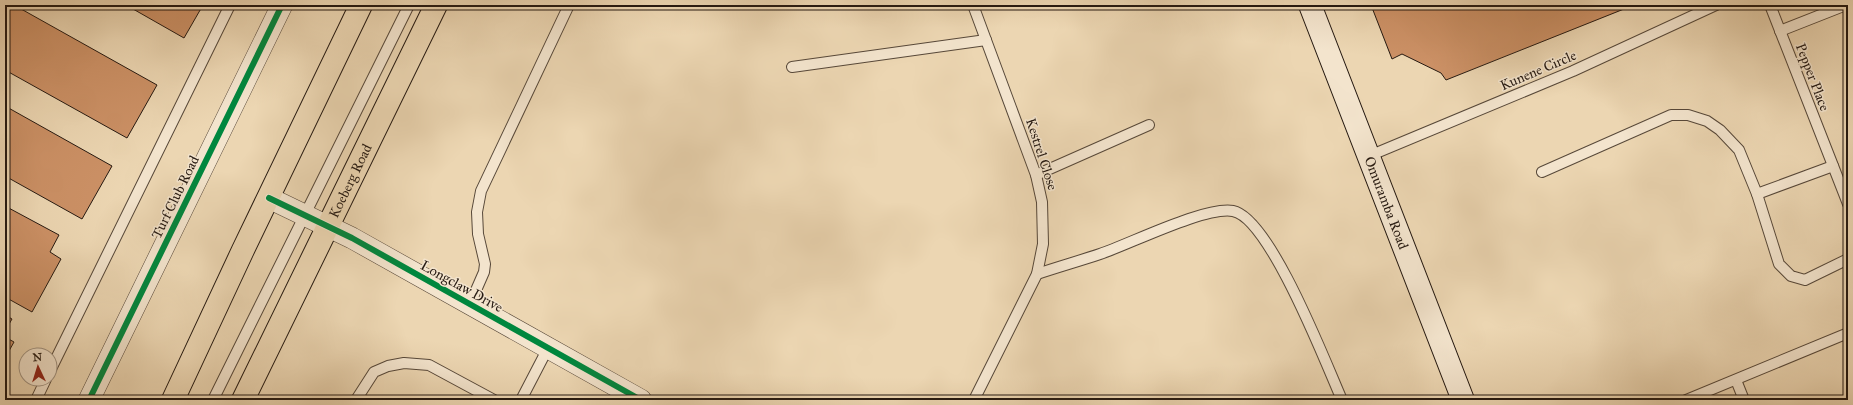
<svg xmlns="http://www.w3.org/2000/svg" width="1853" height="405" font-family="'IM FELL Great Primer',serif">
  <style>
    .building { fill: #cc9166; stroke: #251911 }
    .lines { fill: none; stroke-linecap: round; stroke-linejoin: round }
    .service-casing { stroke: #574839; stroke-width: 12 }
    .minor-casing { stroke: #574839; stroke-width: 22 }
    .secondary-casing { stroke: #251911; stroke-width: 24 }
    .primary-casing { stroke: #251911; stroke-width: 24 }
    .service { stroke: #f3e4cd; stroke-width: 10 }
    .minor { stroke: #f3e4cd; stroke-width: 21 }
    .secondary { stroke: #f3e4cd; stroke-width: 22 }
    .primary { stroke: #ecd6b2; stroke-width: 22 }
    .cycleway-casing { stroke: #f3e4cd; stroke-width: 8 }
    .cycleway { stroke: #00873e; stroke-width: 6 }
    .labels { text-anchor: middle; stroke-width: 3; stroke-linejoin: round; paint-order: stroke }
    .street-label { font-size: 14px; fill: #251911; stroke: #f3e4cd }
  </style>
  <rect width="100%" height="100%" fill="#ecd6b2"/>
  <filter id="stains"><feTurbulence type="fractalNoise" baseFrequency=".005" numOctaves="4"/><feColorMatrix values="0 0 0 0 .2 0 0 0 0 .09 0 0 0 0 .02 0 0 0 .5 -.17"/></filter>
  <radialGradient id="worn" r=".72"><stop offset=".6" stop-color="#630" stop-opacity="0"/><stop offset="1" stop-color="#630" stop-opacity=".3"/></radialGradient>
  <g class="building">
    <path d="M5,5H14L157,85L127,138L5,70Z"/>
    <path d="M126,5H203L184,38Z"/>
    <path d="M1371,5H1634L1446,80L1441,73L1402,54L1392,59Z"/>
    <path d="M5,106L112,166L82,219L5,176Z"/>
    <path d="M5,206L59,235L50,252L61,259L32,312L5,297Z"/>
    <path d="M5,315L12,319L5,331Z"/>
    <path d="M5,337L14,342L5,358Z"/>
  </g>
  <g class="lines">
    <g class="service-casing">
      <g id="service">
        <path d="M973,5L1036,175L1042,202L1043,244L1037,274L974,400"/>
        <path d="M1770,5L1848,204"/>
        <path d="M1780,31L1846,5"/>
        <path d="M792,67L986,40"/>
        <path d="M1369,156L1573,71L1716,5"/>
        <path d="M1542,172L1671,115H1688L1707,121L1720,130L1739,150L1757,194L1779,264L1791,276L1805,280L1848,259"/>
        <path d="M1036,175L1149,125"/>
        <path d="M1757,194L1833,166"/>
        <path d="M1037,274C1058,267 1079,261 1100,254C1130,244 1205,206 1233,211C1270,218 1326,364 1342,400"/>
        <path d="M470,304L484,272L485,264L478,234L477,212L481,191L569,5"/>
        <path d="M50,371L230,5"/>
        <path d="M1736,380L1744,400"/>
        <path d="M36,400L46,379"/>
        <path d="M213,400L409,5"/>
        <path d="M356,400L374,372L388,366L404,363L429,365L494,400"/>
        <path d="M521,400L548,348"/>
        <path d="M1686,400L1848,333"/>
      </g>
    </g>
    <g class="minor-casing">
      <g id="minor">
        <path d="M269,198L352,238L641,400"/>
        <path d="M89,400L282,5"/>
      </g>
    </g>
    <g class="secondary-casing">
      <g id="secondary">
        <path id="s1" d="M1310,5L1463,400"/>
      </g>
    </g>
    <g class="primary-casing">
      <g id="primary">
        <path d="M173,400L243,250L361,5"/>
        <path id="s2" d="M243,400L436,5"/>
      </g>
    </g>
    <use href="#service" class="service"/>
    <use href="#minor" class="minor"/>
    <use href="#secondary" class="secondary"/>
    <use href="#primary" class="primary"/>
    <g class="cycleway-casing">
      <g id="cycleway">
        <path d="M269,198L352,238L641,400"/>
        <path d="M89,400L282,5"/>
      </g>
    </g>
    <use href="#cycleway" class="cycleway"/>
  </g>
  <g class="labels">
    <g class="street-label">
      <text transform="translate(1538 70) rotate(-23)" y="5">Kunene Circle</text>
      <text transform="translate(1813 77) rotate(69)" y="5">Pepper Place</text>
      <text transform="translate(1042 154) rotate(72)" y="5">Kestrel Close</text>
      <text dy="5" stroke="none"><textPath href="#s2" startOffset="244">Koeberg Road</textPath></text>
      <text transform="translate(175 197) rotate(-64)" y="5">Turf Club Road</text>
      <text dy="5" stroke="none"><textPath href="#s1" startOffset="212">Omuramba Road</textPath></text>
      <text transform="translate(462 286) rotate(29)" y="5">Longclaw Drive</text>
    </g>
  </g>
  <rect width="1853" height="405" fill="none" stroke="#ecd6b2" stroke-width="20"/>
  <rect x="6" y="6" width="1841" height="393" fill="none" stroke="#251911" stroke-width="2"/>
  <rect x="10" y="10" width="1833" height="385" fill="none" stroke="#251911"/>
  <g transform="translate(38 367) rotate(356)"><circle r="19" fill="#f3e4cd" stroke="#a19382"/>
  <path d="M0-3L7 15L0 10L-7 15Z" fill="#8f2418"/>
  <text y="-6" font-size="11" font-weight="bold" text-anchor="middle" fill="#251911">N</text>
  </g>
  <rect width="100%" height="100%" filter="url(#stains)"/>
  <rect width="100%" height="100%" fill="url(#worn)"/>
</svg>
